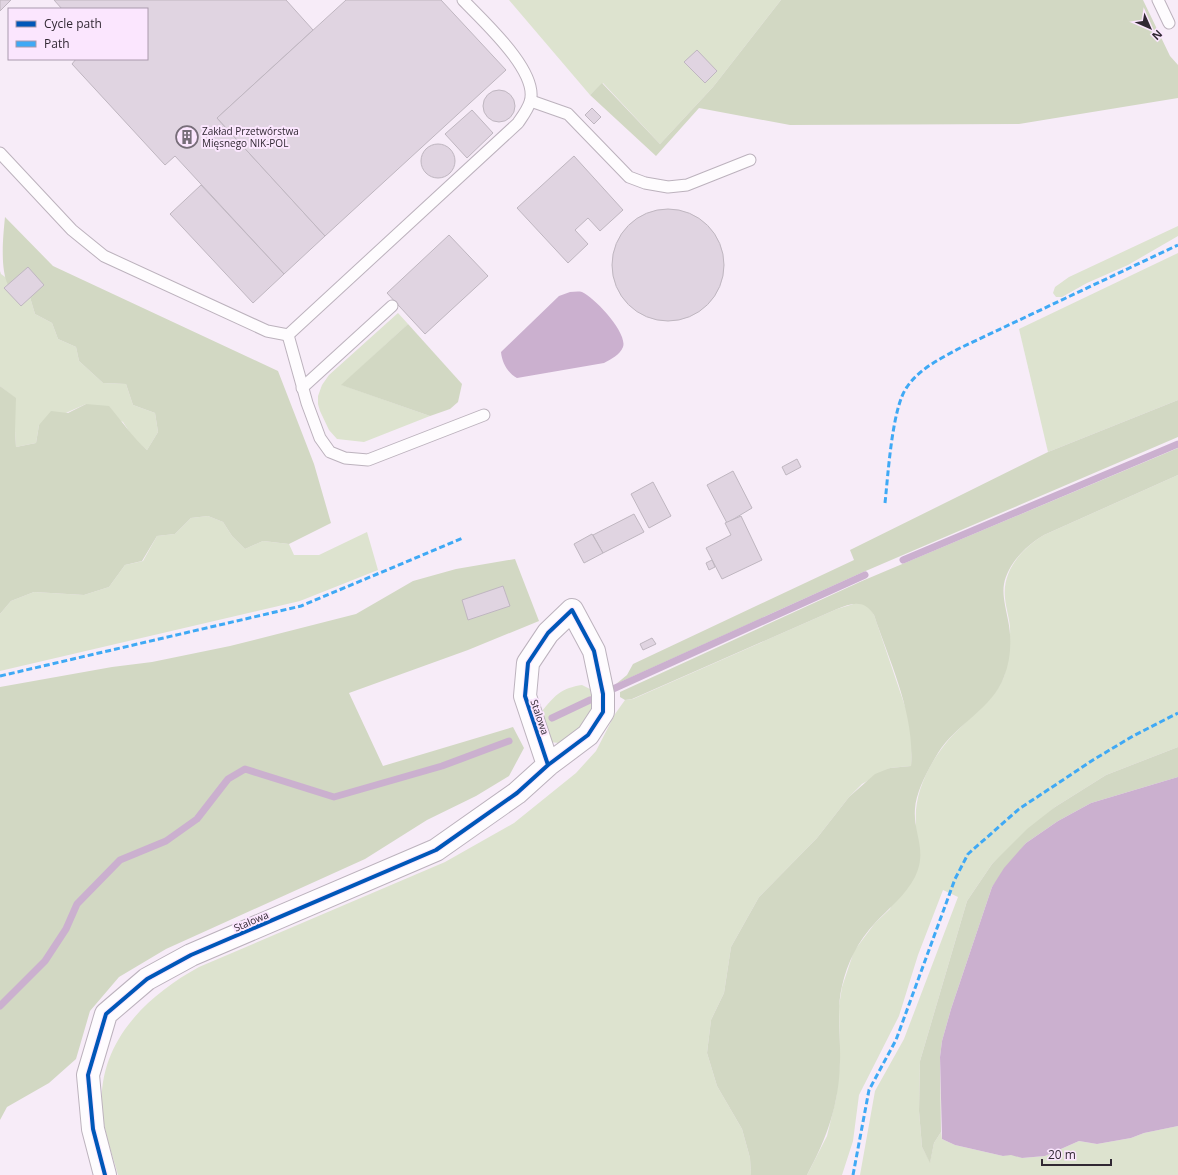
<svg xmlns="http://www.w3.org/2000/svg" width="1178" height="1175" font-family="'Open Sans',sans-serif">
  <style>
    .green { fill: #dde3cf }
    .forest { fill: #d2d8c3 }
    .water { fill: #cbb0cf }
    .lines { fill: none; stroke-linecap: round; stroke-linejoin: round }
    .stream { stroke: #cbb0cf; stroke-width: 7 }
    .building { fill: #e0d4e1; stroke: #bfb6c0 }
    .service-casing { stroke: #bcb2bd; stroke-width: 13 }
    .minor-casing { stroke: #bcb2bd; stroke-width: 24 }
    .service { stroke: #fefcfe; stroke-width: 11 }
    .minor { stroke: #fefcfe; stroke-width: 22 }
    .quiet { stroke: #3fa9f5; stroke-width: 3; stroke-dasharray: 6 3; stroke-linecap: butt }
    .cycleway-casing { stroke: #fbe6fe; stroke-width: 6 }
    .cycleway { stroke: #0057b8; stroke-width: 4 }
    .labels { text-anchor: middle; stroke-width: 4; stroke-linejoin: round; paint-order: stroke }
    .poi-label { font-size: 10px; fill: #312833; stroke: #fbe6fe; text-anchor: start }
    .street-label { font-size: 10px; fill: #312833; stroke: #fbe6fe }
  </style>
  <rect width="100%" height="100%" fill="#f7ecf8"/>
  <g class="green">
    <path d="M509,0H781L713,87L660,144L603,83L590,95Z"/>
    <path d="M1178,226V236L1128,265L1087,283L1062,297H1056L1053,293L1055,287L1069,277Z"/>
    <path d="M1178,253V400L1048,452L1019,329Z"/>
    <path d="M0,271L1,274L29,294L35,314L52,323L58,339L76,347L79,361L103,383L126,384L133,405L155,413L158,432L147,450L134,439L123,422L86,404L39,425L36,443L16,447L15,431V398L0,386Z"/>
    <path d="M398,313L408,324L342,385L430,416L364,442L337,439L329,430L320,411L318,404V396L322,385L329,375Z"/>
    <path d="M1178,475V747L1106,775L1055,807L992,864L967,901L920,1061L919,1111L922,1147L930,1162L934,1143L941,1132L942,1139L955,1145L1003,1156L1011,1154L1022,1158L1045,1156L1079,1141L1097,1144L1131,1138L1144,1133L1178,1126V1175H860L875,1091L904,1039L958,897L943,890L918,955L899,1016L859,1095L853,1141L842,1175H807L827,1136L836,1099L840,1062L839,1006L842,987L854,951L875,923L890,909L916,823C913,788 936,750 961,727C976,712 994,699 1003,679C1006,673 1006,665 1007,659C1008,651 1010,642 1010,634C1011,622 1006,610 1005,598C1002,571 1021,549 1044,535Z"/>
    <path d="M208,516L223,522L232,536L245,549L263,541L289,544L294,555H319L367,532L378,570L300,601L0,671V614L11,601L34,592L84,595L109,587L125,565L143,561L157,536L175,534L191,518Z"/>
    <path d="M857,603C866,603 869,607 874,615L909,718L912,745L911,766L890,768L862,784L849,797L817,838L759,897L731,947L724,993L711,1020L707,1053L717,1086L742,1129L750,1158L751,1175H118C112,1154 104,1131 102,1110C97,1043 146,996 199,967L445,862L514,823L576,773L596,751L615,714L625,700L633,699L837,609Z"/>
    <path d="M582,685L590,689C597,723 584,724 559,743L549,742L545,732L543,710C555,695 562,688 582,685Z"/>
  </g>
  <g class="forest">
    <path d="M781,0H1143L1170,56L1178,65V98L1019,124L790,125L699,108L656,156L590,95L602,83L660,144L713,87Z"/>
    <path d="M5,217L53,266L278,371L314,464L331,523L289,544L263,541L245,549L232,536L223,522L208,516L191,518L175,534L157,536L142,561L125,565L109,587L84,595L34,592L11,601L0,614V386L16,398L15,431L16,447L36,443L39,425L51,411L68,413L86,404L109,406C122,421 132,437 147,450L158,432L155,413L133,405L126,384L103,383L79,361L76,347L58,339L52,323L35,314L29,294C23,292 13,289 8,285C0,268 3,237 5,217Z"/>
    <path d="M408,324L462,384L458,402L450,409L430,416L341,385Z"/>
    <path d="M1178,400V437L861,573L616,684L627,675L633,664L854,560L850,550L1048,452Z"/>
    <path d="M1178,448V475L1044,535C1027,545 1008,563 1004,584C1002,595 1006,609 1008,620C1012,639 1011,659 1004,677C992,709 956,724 938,753C929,768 916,791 915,809C913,834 928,850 915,877C905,896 889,908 875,923C858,941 847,963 842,986C836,1011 841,1037 840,1062C839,1105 827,1138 807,1175H751L750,1158L742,1129L717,1086L707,1053L711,1020L724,993L731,947L759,897L817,838L849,797L875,774L890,768L911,766C915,714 890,663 874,615C864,599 852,603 837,609L632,699L625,700L620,697V692L862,581Z"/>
    <path d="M515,559L539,621L468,650L349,693L383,766L513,727L524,748L509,776L476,796L427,820L365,859L166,949L119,977L90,1011L76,1059L49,1083L7,1107L0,1120V687L112,667L152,662L230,646L356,614L413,581L456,569Z"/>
    <path d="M1178,747V777L1091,803L1058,821L1026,843L992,887L951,1009L942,1041L940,1057L941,1132L934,1143L930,1163L922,1147L919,1111L920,1061L967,901L992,864L1027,829L1055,807L1106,775Z"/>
  </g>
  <g class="water">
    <path d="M570,292C574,292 578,291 582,292C594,297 628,333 623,347C620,355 611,359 604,363L517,378C508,373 502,363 501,352L559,296Z"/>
    <path d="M1178,777V1126L1144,1133L1131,1138L1097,1144L1079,1141L1045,1156L1022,1158L1011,1155L1003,1156L955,1145L942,1139L940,1057L942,1041L951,1009L992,887L1004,868L1026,843L1058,821L1091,803Z"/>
  </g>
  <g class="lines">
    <g class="stream">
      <path d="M903,560L1178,444"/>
      <path d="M613,689L865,575"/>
      <path d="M552,718L590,700"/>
      <path d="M0,1006L45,961L66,929L77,904L120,860L166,841L197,819L228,779L245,769L334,797L442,766L509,741"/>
    </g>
  </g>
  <g class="building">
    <path d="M0,0H11L0,11Z"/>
    <path d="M54,0H286L313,30L217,118L325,236L284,274L175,156L165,165L72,64L76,59H147V9H62Z"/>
    <path d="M346,0H441L506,70L325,236L217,118Z"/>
    <path d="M697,50L717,71L705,83L684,62Z"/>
    <circle cx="499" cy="106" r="16"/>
    <path d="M592,108L601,117L594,124L585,115Z"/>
    <path d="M472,110L493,133L467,158L445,134Z"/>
    <circle cx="438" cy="161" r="17"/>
    <path d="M574,156L623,210L600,231L588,218L575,230L588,244L568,263L517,208Z"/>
    <path d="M201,185L284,274L253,303L170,214Z"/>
    <circle cx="668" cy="265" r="56"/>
    <path d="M449,235L488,276L425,334L387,293Z"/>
    <path d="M28,267L44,285L21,306L4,288Z"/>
    <path d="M797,459L801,467L786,475L782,467Z"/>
    <path d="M733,471L752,508L727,523L707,485Z"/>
    <path d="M653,482L671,516L649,528L631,494Z"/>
    <path d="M634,514L644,532L603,553L593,535Z"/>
    <path d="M741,516L762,560L722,579L706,548L731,535L725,523Z"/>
    <path d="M592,534L603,553L584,563L574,544Z"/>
    <path d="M712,560L715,567L709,570L706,563Z"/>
    <path d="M503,586L510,606L468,620L462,600Z"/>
    <path d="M652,638L656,644L643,650L640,644Z"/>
  </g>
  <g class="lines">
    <g class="service-casing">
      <g id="service">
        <path d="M1158,0L1169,23"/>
        <path d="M531,101L568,114L629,177L645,183L668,187L687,185L750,160"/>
        <path d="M0,153L72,230L104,256L267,331L288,335L518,123C522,117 528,109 530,102C540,72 482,20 463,0"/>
        <path d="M288,335L307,403L320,438L330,452L345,458L368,460L484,415"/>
        <path d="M302,388L392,306"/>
      </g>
    </g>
    <g class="minor-casing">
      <path id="minor" d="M105,1175L93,1129L88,1075L106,1014L147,979L191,955L436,850L517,793L548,765L588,735L603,712V694L594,651L572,610L548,633L528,663L525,696L548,765"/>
    </g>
    <use href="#service" class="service"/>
    <use href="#minor" class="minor"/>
    <g class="quiet">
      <path d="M885,503C888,476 892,407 907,387C919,369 940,359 958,349L1178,245"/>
      <path d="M0,676L301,606L463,538"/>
      <path d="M853,1175L869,1090L896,1040L955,879L968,854L1019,809L1093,760L1133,736L1178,713"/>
    </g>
    <g class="cycleway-casing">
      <path id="cycleway" d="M105,1175L93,1129L88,1075L106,1014L147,979L191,955L436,850L517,793L548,765L588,735L603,712V694L594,651L572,610L548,633L528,663L525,696L548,765"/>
    </g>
    <use href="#cycleway" class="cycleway"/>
  </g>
  <defs>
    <g id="building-ring" transform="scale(1.15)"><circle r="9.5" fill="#fbe6fe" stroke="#766d78" stroke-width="1.5"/><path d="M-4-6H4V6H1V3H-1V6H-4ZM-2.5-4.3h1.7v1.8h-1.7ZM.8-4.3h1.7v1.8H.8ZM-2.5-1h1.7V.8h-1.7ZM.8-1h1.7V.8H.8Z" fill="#766d78"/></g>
  </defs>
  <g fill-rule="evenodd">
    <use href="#building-ring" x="187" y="137"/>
  </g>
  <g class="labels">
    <g class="poi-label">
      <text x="202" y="135">Zakład Przetwórstwa<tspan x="202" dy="12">Mięsnego NIK-POL</tspan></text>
    </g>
    <g class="street-label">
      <text transform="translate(540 717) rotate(71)" y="4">Stalowa</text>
      <text transform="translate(251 921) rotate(-23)" y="4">Stalowa</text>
    </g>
  </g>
  <rect x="8" y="8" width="140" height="52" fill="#fbe6fe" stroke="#aa9aad"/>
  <rect x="16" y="21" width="20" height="6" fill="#0057b8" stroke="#aa9aad"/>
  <text x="44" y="28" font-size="12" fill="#312833">Cycle path</text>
  <rect x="16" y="41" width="20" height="6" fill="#3fa9f5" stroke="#aa9aad"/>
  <text x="44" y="48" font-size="12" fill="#312833">Path</text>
  <g transform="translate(1150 28) rotate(135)" stroke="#fbe6fe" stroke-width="3" paint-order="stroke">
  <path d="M0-3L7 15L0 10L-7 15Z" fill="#312833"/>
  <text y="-6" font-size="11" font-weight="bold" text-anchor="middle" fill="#312833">N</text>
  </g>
  <path d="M1042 1159v6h69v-6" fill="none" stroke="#312833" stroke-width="2"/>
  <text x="1048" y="1159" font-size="12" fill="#312833" stroke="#fbe6fe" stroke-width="3" paint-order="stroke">20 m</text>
</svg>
